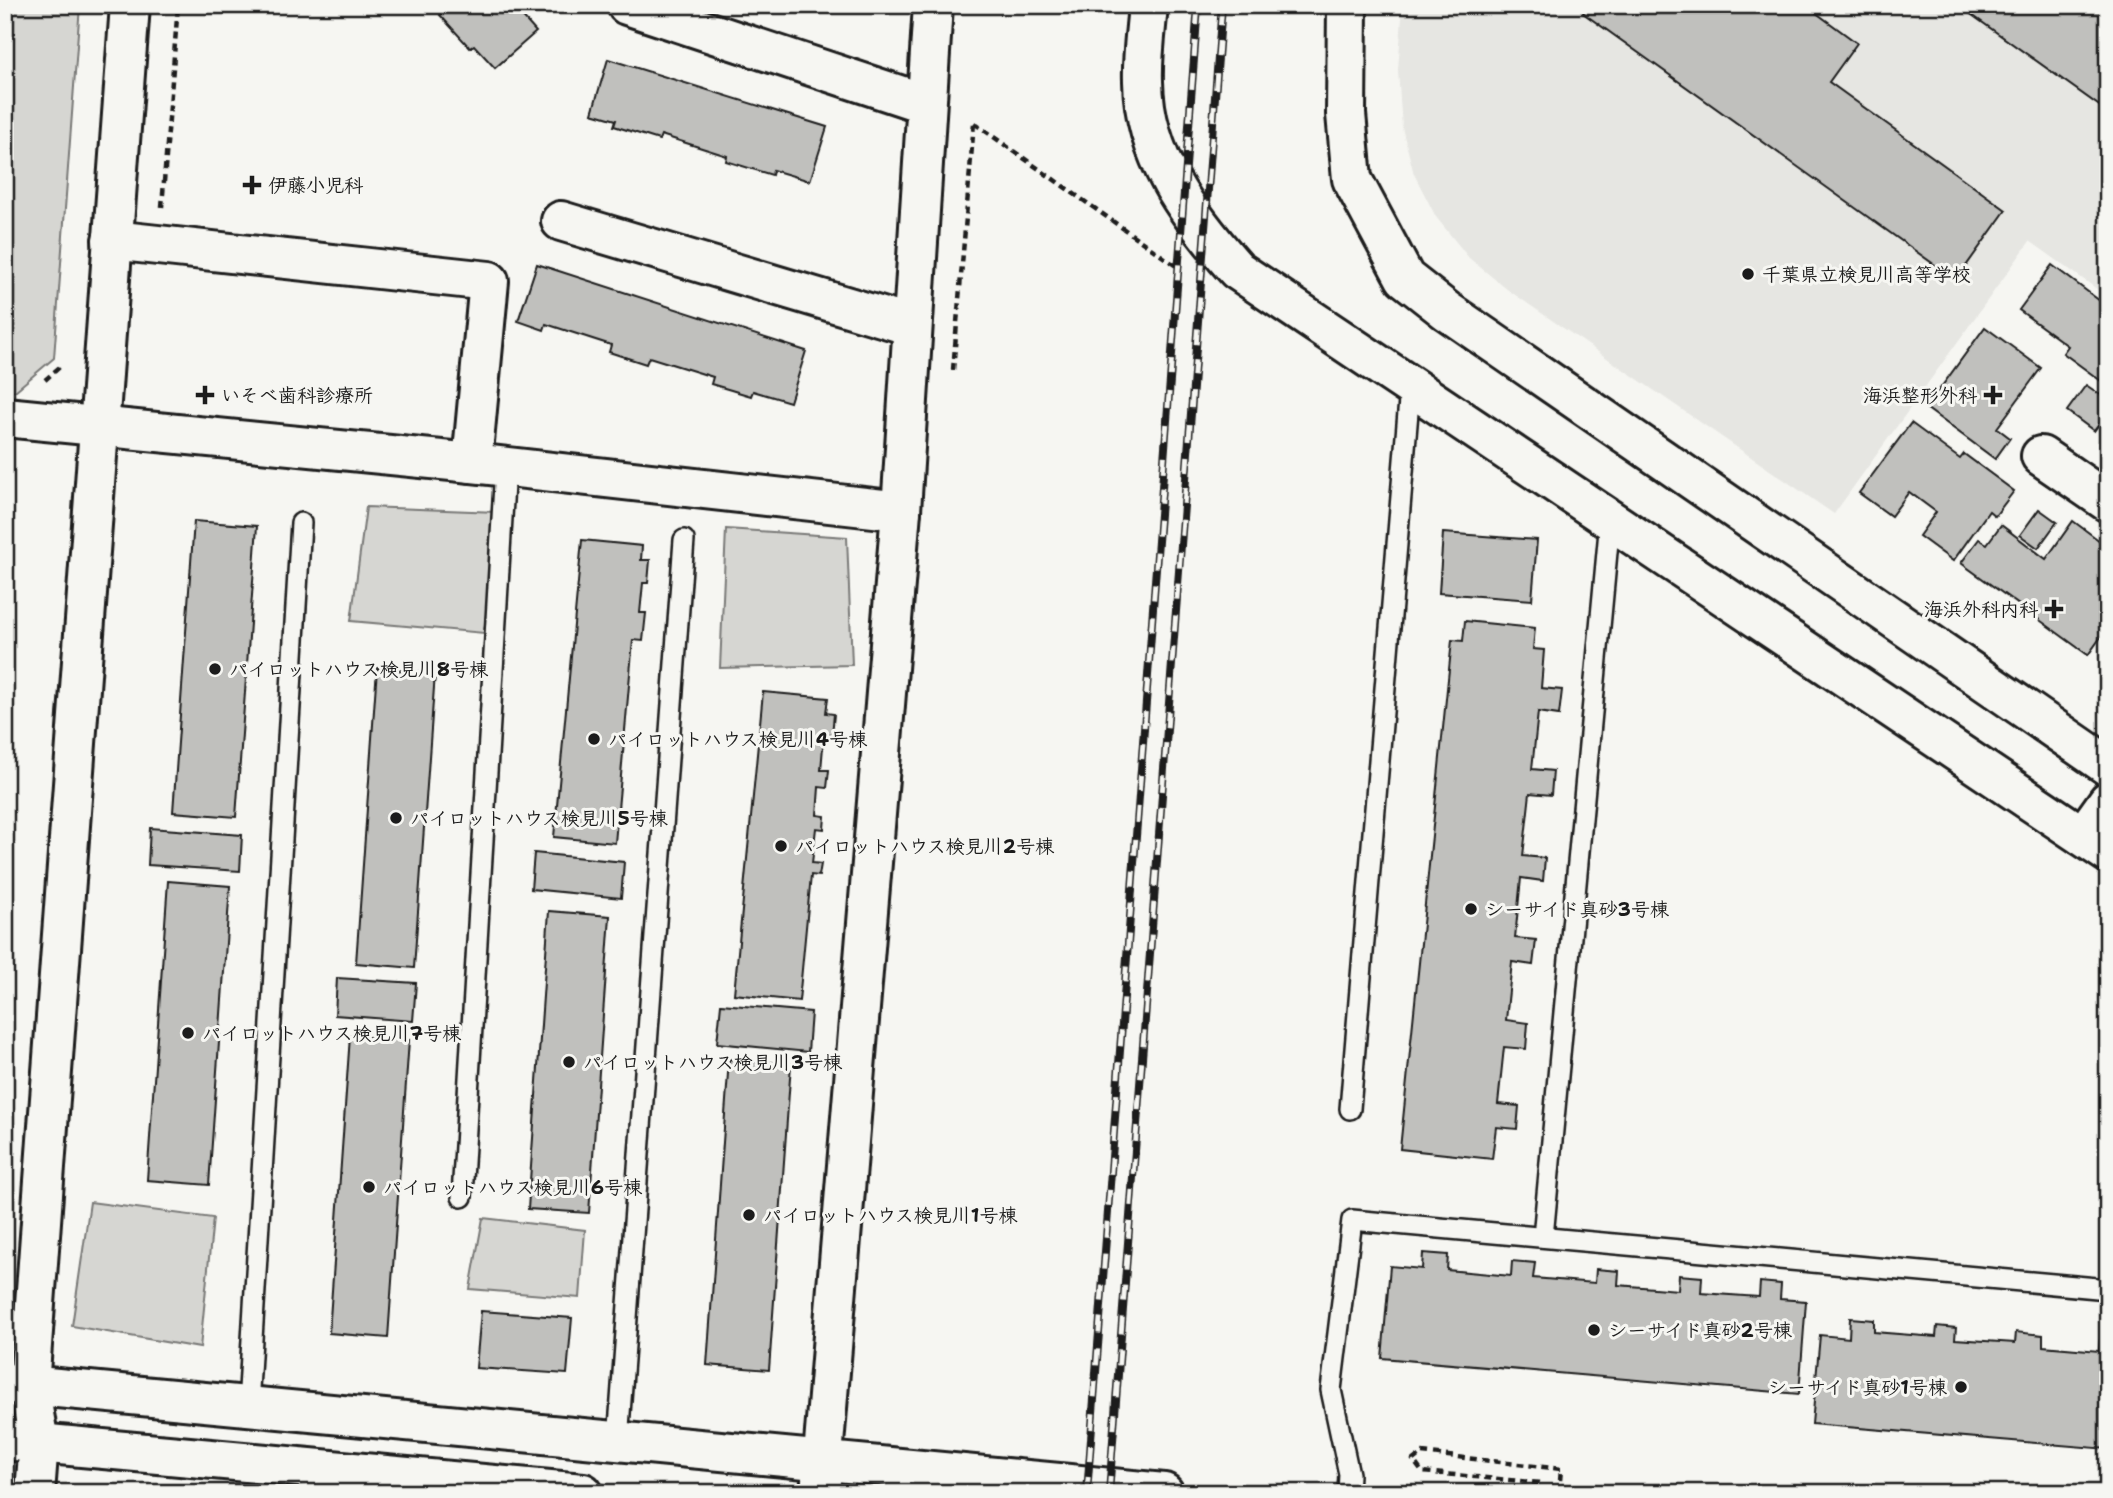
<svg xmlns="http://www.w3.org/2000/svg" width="2113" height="1498" font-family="'Shantell Sans','Klee One',sans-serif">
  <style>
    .built { fill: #e6e6e2 }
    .green { fill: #d6d6d2; stroke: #797977; stroke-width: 2 }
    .building { fill: #c0c0bd; stroke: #1c1c1c; stroke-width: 2 }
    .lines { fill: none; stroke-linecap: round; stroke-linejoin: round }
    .lane-casing { stroke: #1c1c1c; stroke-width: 24 }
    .street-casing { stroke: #1c1c1c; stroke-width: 44 }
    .secondary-casing { stroke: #1c1c1c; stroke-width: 44 }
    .path { stroke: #1c1c1c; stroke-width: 4.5; stroke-dasharray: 7 5; stroke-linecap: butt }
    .lane { stroke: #f6f6f2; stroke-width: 19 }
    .street { stroke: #f6f6f2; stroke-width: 38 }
    .secondary { stroke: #f6f6f2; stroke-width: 38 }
    .rail-casing { stroke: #1c1c1c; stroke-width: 8 }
    .rail { stroke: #f6f6f2; stroke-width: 5; stroke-dasharray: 16; stroke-linecap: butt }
    .poi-dot { fill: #1c1c1c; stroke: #f6f6f2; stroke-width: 2.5 }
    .labels { text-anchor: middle; stroke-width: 6; stroke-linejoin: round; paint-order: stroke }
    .poi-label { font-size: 19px; font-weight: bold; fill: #1c1c1c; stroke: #f6f6f2; text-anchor: start }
  </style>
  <rect width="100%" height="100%" fill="#f6f6f2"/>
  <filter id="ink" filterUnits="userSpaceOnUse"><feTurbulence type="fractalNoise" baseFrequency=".0143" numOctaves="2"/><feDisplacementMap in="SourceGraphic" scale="14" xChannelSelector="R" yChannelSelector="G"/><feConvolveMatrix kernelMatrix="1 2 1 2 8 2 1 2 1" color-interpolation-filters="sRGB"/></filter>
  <g filter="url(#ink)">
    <path class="built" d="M1403,5H2108V297L2030,241L1834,514L1508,290L1469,258L1436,217L1414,174L1402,128L1398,70Z"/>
    <g class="green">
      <path d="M5,5H80L54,358L15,391L5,390Z"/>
      <path d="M366,507L497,512L484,633L351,621Z"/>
      <path d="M726,529L847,537L852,665L720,668Z"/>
      <path d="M90,1202L213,1218L200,1348L72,1326Z"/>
      <path d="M483,1218L585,1230L580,1298L470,1289Z"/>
    </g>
    <g class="building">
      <path d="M439,5H512L536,32L495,68L474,45L470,48L440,15L444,11Z"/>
      <path d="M1589,5H1820L1815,12L1857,43L1829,82L2006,210L1956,280L1583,13Z"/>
      <path d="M1958,5H2108V112Z"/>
      <path d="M608,59L827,127L810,181L773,170L772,175L726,161L727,156L661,135L659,140L614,126L616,120L592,113Z"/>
      <path d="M537,264L806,351L790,402L753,391L751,396L711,384L713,377L649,357L646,364L609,352L611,345L546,324L544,330L518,321Z"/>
      <path d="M2052,265L2108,307V386L2063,353L2068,346L2019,310Z"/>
      <path d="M1985,327L2041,368L1997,428L2010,438L1995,459L1926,408Z"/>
      <path d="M2086,385L2108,400V412L2094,431L2067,411Z"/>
      <path d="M1911,423L1960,459L1964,454L2014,491L1995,516L1989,511L1953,561L1919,536L1936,512L1909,492L1891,516L1859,493Z"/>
      <path d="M2039,509L2057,522L2038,548L2020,535Z"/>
      <path d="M194,521L257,526L236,817L173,812Z"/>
      <path d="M2073,521L2108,547V627L2088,655L1961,563L1979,539L1987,544L2001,525L2046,559Z"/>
      <path d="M1443,533L1537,540L1532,600L1439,593Z"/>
      <path d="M582,540L642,546L641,560H650L648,583H643L640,613H646L643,641L633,640L615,843L554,837Z"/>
      <path d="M1465,621L1535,628L1533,649L1544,650L1541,688L1562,690L1559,715L1538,712L1532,769L1553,771L1551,795L1530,793L1523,856L1545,858L1543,881L1521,878L1515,938L1536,940L1533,965L1512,962L1506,1020L1528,1023L1526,1049L1504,1047L1498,1104L1519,1106L1517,1129L1496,1127L1492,1159L1400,1149L1452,640L1463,641Z"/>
      <path d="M377,668L435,673L414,968L356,963Z"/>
      <path d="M763,692L828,698L826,713L834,714L832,735H824L821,770H829L827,788L819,787L817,815L825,816L824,829L816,828L812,863L821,864L819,876L811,875L799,1001L734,994Z"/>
      <path d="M150,828L242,835L240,871L148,865Z"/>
      <path d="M534,853L624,862L621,898L531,889Z"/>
      <path d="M168,881L230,886L209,1185L147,1180Z"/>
      <path d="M549,911L610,916L589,1213L528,1209Z"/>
      <path d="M337,978L416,983L413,1021L335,1015Z"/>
      <path d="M721,1004L811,1012L808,1052L717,1043Z"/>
      <path d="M350,1036L409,1040L388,1338L329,1333Z"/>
      <path d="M729,1059L791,1064L769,1370L707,1365Z"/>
      <path d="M1423,1253L1448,1255L1447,1270L1511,1276L1512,1261L1535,1263L1533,1278L1595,1283L1596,1269L1619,1271L1618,1285L1678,1290L1679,1275L1702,1277L1701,1293L1759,1297L1760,1282L1781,1284L1780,1299L1806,1301L1799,1394L1382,1358L1390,1266L1422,1269Z"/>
      <path d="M481,1311L572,1318L567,1374L476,1368Z"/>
      <path d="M1850,1318L1874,1320V1332L1936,1337L1937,1326L1956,1328L1955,1339L2015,1343L2016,1332L2043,1335V1346L2099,1351L2100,1340L2108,1341V1449L1812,1424L1820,1335L1849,1338Z"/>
    </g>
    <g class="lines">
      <g class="lane-casing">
        <g id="lane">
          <path d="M1350,1109L1410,388"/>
          <path d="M462,1197L505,467"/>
          <path d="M1543,1237L1610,520"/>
          <path d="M248,1406L301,523"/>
          <path d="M618,1441L684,540"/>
          <path d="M1348,1493L1349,1474L1331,1390L1352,1220L2108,1289"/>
        </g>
      </g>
      <g class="street-casing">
        <g id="street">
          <path d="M627,5L926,104"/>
          <path d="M561,221L912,326"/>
          <path d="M112,240L489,281L472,463"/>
          <path d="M2041,456L2108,502"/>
          <path d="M901,511L933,5"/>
        </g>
      </g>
      <g class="secondary-casing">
        <g id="secondary">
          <path d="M1148,5C1146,30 1142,56 1143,81C1144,157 1189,216 1237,270L2108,853"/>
          <path d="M1347,5L1346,114L1352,179L1405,278L1447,311L2108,766"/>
          <path d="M5,417L472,463L901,511L820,1493"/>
          <path d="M2083,836L2108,801"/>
          <path d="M5,1383L1164,1493"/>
          <path d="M5,1440L583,1493"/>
          <path d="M35,1493L39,1442L29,1386L130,5"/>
        </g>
      </g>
      <g class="path">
        <path d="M974,123L1179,268"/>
        <path d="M162,207L178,5"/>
        <path d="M953,370L974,123"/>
        <path d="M45,380L62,365"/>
        <path d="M1541,1493V1483L1422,1472L1413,1460L1422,1453L1561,1469L1559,1493"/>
      </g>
      <use href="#lane" class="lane"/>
      <use href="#street" class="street"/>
      <use href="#secondary" class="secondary"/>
      <g class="rail-casing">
        <g id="rail">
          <path d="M1087,1493L1198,5"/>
          <path d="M1109,1493L1222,5"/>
        </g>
      </g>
      <use href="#rail" class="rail"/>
    </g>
  </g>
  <g class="poi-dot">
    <path d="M248.5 174.5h7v7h7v7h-7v7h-7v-7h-7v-7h7z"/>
    <circle cx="1748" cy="274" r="7"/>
    <path d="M201.5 384.5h7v7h7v7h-7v7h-7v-7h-7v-7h7z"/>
    <path d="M1989.5 384.5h7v7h7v7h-7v7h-7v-7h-7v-7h7z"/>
    <path d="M2050.5 598.5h7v7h7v7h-7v7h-7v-7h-7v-7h7z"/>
    <circle cx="215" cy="669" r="7"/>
    <circle cx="594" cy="739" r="7"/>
    <circle cx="396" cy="818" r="7"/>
    <circle cx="781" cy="846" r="7"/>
    <circle cx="1471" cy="909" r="7"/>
    <circle cx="188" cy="1033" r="7"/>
    <circle cx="569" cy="1062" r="7"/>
    <circle cx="369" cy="1187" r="7"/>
    <circle cx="749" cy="1215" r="7"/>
    <circle cx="1594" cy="1330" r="7"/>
    <circle cx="1961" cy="1387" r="7"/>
  </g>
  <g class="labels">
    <g class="poi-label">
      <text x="268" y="192">伊藤小児科</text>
      <text x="1762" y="281">千葉県立検見川高等学校</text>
      <text x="221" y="402">いそべ歯科診療所</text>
      <text x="1977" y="402" text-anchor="end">海浜整形外科</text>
      <text x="2038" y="616" text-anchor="end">海浜外科内科</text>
      <text x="229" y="676">パイロットハウス検見川8号棟</text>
      <text x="608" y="746">パイロットハウス検見川4号棟</text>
      <text x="410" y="825">パイロットハウス検見川5号棟</text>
      <text x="795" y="853">パイロットハウス検見川2号棟</text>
      <text x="1485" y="916">シーサイド真砂3号棟</text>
      <text x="202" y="1040">パイロットハウス検見川7号棟</text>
      <text x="583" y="1069">パイロットハウス検見川3号棟</text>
      <text x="383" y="1194">パイロットハウス検見川6号棟</text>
      <text x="763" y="1222">パイロットハウス検見川1号棟</text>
      <text x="1608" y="1337">シーサイド真砂2号棟</text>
      <text x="1947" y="1394" text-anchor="end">シーサイド真砂1号棟</text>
    </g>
  </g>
  <rect width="2113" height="1498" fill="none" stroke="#f6f6f2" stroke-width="28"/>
  <rect x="14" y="14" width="2085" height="1470" fill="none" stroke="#1c1c1c" stroke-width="2.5" filter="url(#ink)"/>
</svg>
